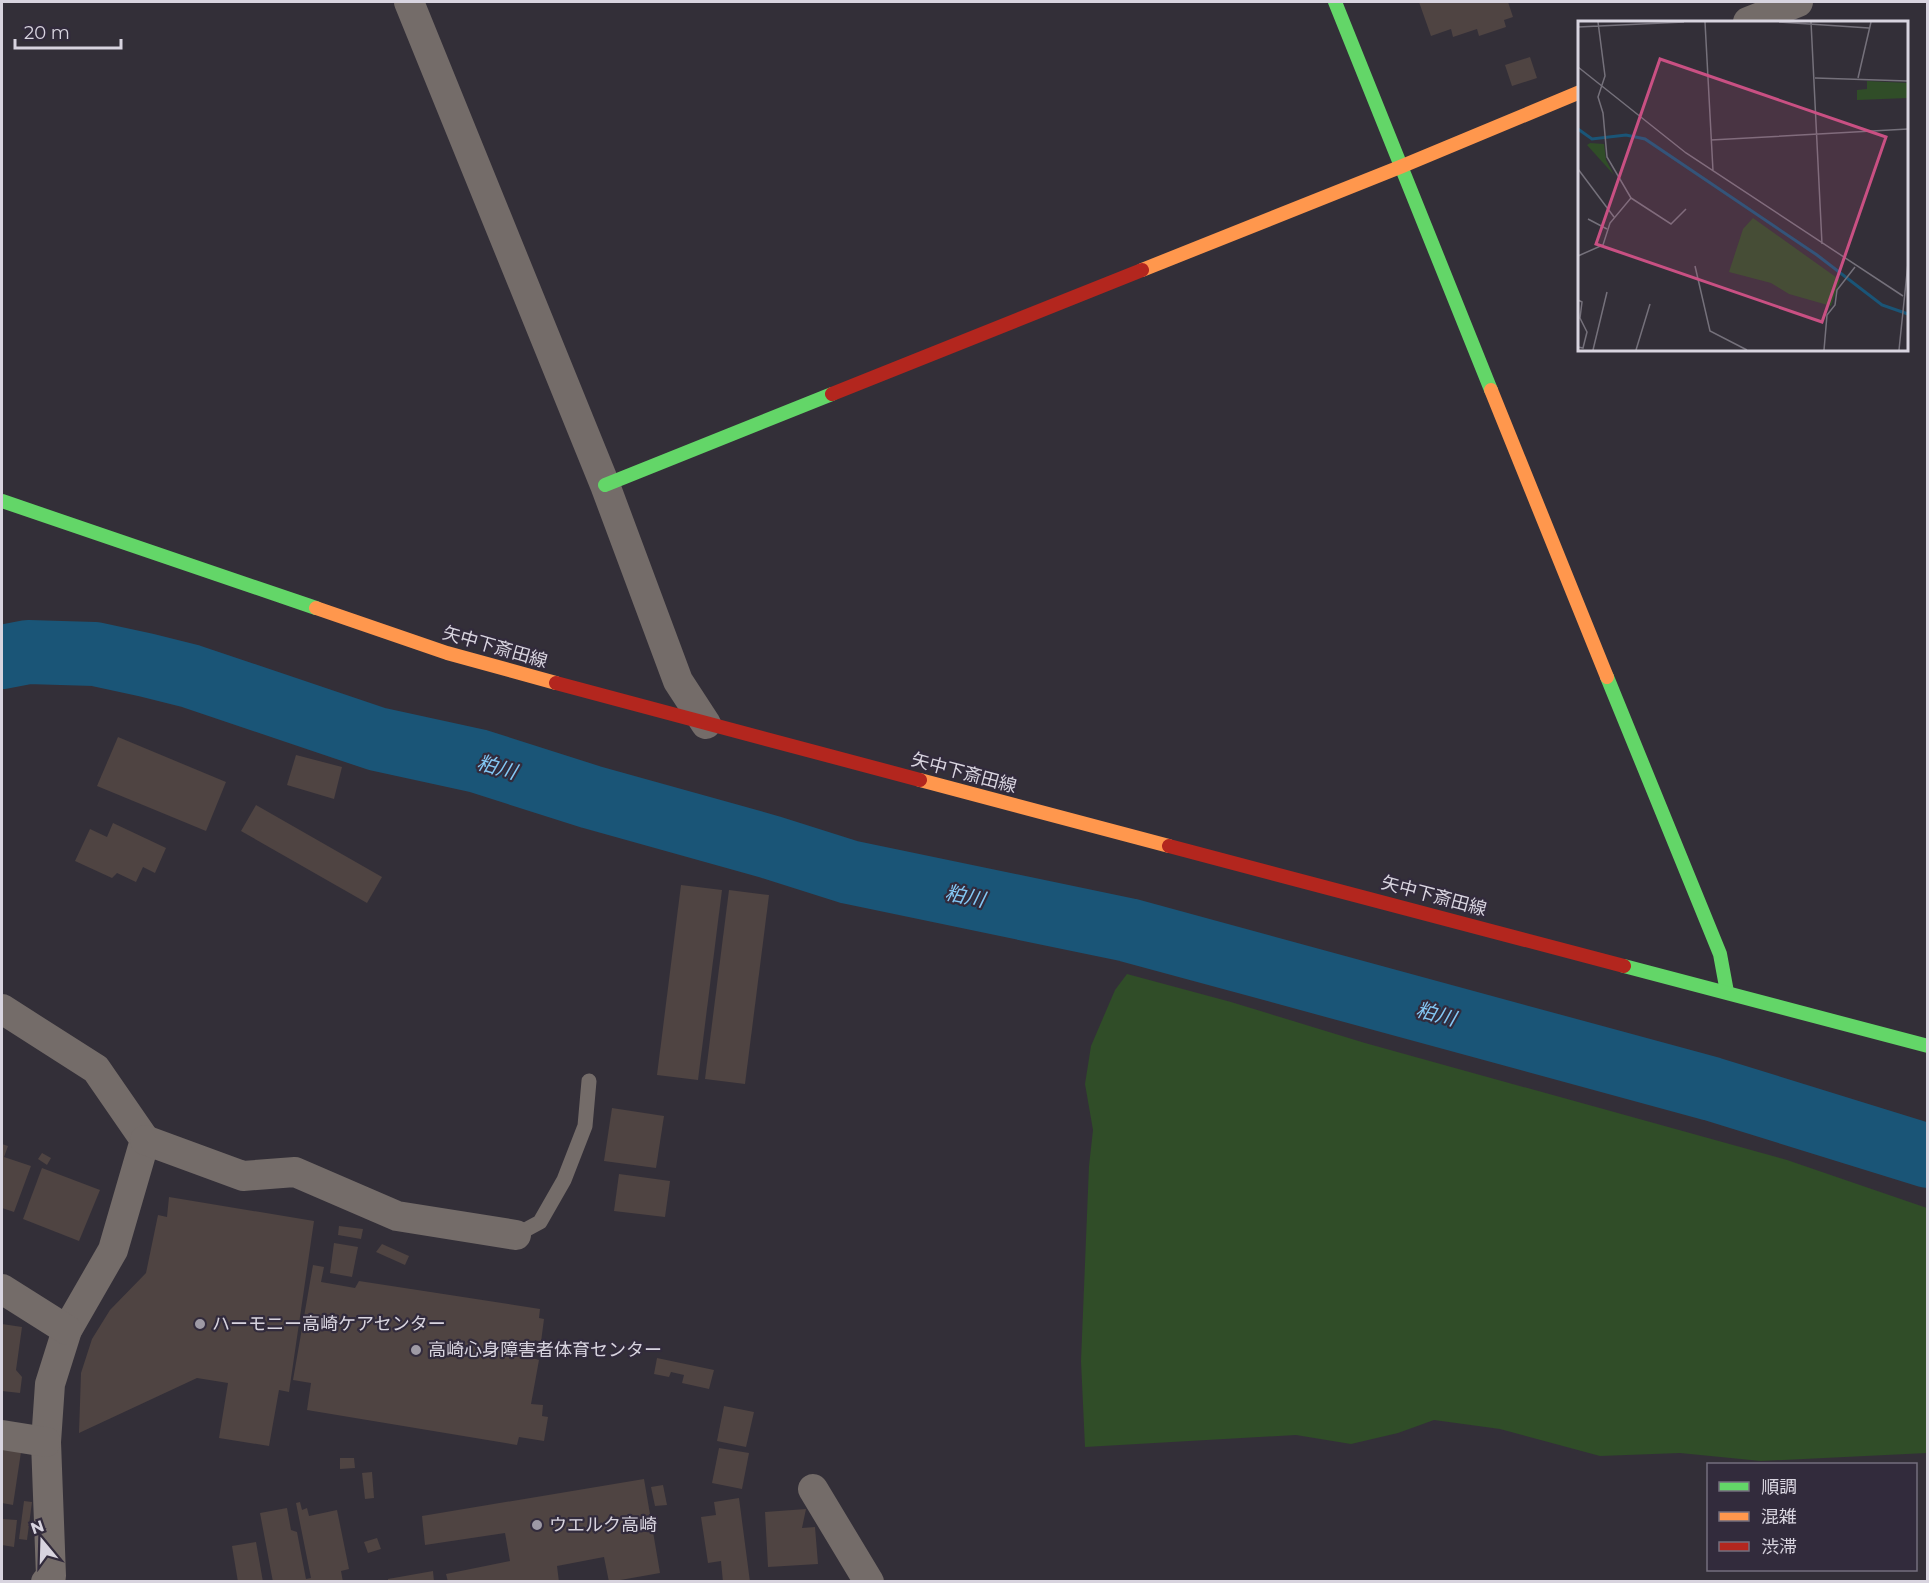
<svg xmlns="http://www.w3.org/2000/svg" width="1929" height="1583" font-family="Montserrat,'Noto Sans JP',sans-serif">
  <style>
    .green { fill: #304d28 }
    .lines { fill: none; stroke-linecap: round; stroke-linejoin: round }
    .river { stroke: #1a5577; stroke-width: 64 }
    .building { fill: #4f4442 }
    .lane { stroke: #746c69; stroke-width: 15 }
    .street { stroke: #746c69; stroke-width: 30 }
    .fast { stroke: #63d668; stroke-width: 14 }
    .slow { stroke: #ff974d; stroke-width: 14 }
    .jam { stroke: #b3261e; stroke-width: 14 }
    .poi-dot { fill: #9e9aa5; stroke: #322b3c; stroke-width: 2 }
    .labels { text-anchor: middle; stroke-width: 4.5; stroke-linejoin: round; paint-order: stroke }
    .street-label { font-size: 18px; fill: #d8d4df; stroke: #322b3c }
    .poi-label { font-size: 18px; fill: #d8d4df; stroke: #322b3c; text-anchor: start }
    .water-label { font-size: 20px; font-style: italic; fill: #84c8f5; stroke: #322b3c }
    .inset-river { fill: none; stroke: #1a5577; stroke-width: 3 }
    .inset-road { fill: none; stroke: #75717b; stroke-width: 1.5 }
    .view { fill: #c95083; fill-opacity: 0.15; stroke: #c95083; stroke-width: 3 }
    .inset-edge { fill: none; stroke: #d8d4df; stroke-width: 3 }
  </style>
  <rect width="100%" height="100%" fill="#332f38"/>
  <path class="green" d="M1127,974L1231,1002L1365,1043L1787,1160L1927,1208V1453L1761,1461L1680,1453L1600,1456L1500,1429L1434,1420L1398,1433L1351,1444L1296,1435L1085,1447L1081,1361L1089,1166L1093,1130L1085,1084L1091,1046L1115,990Z"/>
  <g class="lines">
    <path class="river" d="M2,657L28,652L95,654L146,665L190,676L377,739L478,761L591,797L770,847L849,872L1128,930L1712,1089L1928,1156"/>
  </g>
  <g class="building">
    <path d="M1419,2H1508L1513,17L1504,20L1506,27L1479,36L1477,29L1453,37L1451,29L1431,36Z"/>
    <path d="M1530,57L1537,78L1512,86L1505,65Z"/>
    <path d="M118,737L226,782L206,831L97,786Z"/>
    <path d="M296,755L342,767L334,799L287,785Z"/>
    <path d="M256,805L382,877L367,903L241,831Z"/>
    <path d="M113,823L166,848L155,873L143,867L136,882L117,873L112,878L75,861L90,829L107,837Z"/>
    <path d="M681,885L722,890L698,1080L657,1075Z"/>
    <path d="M729,890L769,895L745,1084L705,1079Z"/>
    <path d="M612,1108L664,1116L656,1168L604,1161Z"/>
    <path d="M2,1144L8,1146L4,1157L31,1166L14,1212L2,1208Z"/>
    <path d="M42,1153L51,1158L47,1165L38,1159Z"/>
    <path d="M42,1168L100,1190L79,1241L23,1219Z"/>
    <path d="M619,1174L670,1181L665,1217L614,1211Z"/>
    <path d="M169,1197L314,1221L289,1392L279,1390L269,1446L219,1438L228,1383L197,1378L79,1433L81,1373L92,1339L110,1310L146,1273L158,1215L167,1217Z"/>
    <path d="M339,1226L363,1229L361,1239L338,1235Z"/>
    <path d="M334,1243L358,1247L352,1277L330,1273Z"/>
    <path d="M382,1244L409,1256L405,1265L376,1252Z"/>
    <path d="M313,1265L324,1267L321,1282L355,1288L359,1281L540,1309L539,1318L544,1319L541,1342L535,1340L532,1358L539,1360L531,1404L543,1405L542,1416L548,1417L544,1441L519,1437L517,1445L307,1410L311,1383L293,1380Z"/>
    <path d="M2,1324L22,1327L16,1370L22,1377L20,1393L2,1391Z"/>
    <path d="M657,1358L714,1370L709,1389L682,1383L684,1375L671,1372L669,1377L654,1374Z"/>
    <path d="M724,1406L754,1412L746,1447L717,1441Z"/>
    <path d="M719,1448L749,1453L742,1489L712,1483Z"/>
    <path d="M2,1449L21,1452L13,1505L2,1503Z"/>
    <path d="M340,1458H354L355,1468L340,1469Z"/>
    <path d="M372,1472L374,1498L365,1499L362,1473Z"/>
    <path d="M644,1479L660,1573L609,1582L604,1557L557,1566L559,1582H448L446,1574L510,1561L505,1533L425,1545L422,1516Z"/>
    <path d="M663,1485L667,1505L655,1506L651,1487Z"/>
    <path d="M739,1498L750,1582H723L721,1561L708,1563L701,1517L716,1515L714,1502Z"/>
    <path d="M24,1501L32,1502L27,1540L19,1539Z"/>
    <path d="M300,1502L302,1510L307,1508L309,1516L337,1510L349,1569L341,1571L343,1582H273L260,1513L287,1508L291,1530L297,1532L306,1579L311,1578L296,1503Z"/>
    <path d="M806,1509L802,1528L815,1527L818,1564L768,1567L765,1512Z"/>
    <path d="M2,1519L17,1520L14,1547L2,1545Z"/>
    <path d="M377,1538L381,1549L368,1553L364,1542Z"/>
    <path d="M256,1542L263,1582H238L232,1546Z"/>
    <path d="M433,1571L434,1582H388V1579Z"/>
  </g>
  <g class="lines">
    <path class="lane" d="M516,1235L540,1222L564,1180L585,1126L589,1081"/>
    <g class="street">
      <path d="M409,2L605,485L678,681L706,724"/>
      <path d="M1748,22L1798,2"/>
      <path d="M2,1009L96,1069L145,1140L113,1250L67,1330L50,1384L46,1442L51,1576L46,1582"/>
      <path d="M145,1140L243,1176L295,1172L397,1216L516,1235"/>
      <path d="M2,1289L67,1330"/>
      <path d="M2,1435L46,1442"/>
      <path d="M813,1489L869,1582"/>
    </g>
    <g class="fast">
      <path d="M1335,2L1491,390"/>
      <path d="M605,485L832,394"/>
      <path d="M2,501L316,608"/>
      <path d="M1607,677L1720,954L1727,992"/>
      <path d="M1624,966L1928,1046"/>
    </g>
    <g class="slow">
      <path d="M1142,270L1400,167L1580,92"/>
      <path d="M1491,390L1607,677"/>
      <path d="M316,608L447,653L556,683"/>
      <path d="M920,780L1169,846"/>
    </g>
    <g class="jam">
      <path d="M832,394L1142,270"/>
      <path d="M556,683L920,780"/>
      <path d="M1169,846L1624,966"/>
    </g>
  </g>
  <g class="poi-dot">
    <circle cx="200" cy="1324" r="6"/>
    <circle cx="416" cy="1350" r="6"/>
    <circle cx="537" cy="1525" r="6"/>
  </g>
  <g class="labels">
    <g class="street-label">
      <text transform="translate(495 647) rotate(16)" y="6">矢中下斎田線</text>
      <text transform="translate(964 773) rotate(15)" y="6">矢中下斎田線</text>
      <text transform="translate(1434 896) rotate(15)" y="6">矢中下斎田線</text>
    </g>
    <g class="poi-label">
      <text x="212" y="1330">ハーモニー高崎ケアセンター</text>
      <text x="428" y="1356">高崎心身障害者体育センター</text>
      <text x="549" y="1531">ウエルク高崎</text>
    </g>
    <g class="water-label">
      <text transform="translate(497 767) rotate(16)" y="7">粕川</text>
      <text transform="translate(965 896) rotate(12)" y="7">粕川</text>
      <text transform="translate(1436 1014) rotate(15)" y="7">粕川</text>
    </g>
  </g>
  <g transform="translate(1578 21)">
    <rect width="330" height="330" fill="#332f38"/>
    <path d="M289,60L330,62V77L279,79V69L289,68ZM12,122L26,123L28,139L36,154L9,124ZM175,197L262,259L253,285L211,273L193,262L151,251L165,208Z" fill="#304d28"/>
    <path class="inset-river" d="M0,108L14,118L48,114L67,118L239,234L304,284L330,293"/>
    <path class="inset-road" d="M127,1L135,150M201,1L291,7M233,1L244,223M0,6L106,1M0,46L108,132L325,275M237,57L330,60M280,57L293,1M133,119L330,108M0,148L36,196M53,177L93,203L108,188M10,198L29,208M0,235L25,224L32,202L53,177L29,136L25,92L20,76L27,55L20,1M117,245L132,310L169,329M0,279L4,281L2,297L9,311L5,327L0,326M15,329L29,271M58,329L72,283M246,329L249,294L257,284L259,269L277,246M321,329L330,242"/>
    <path class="view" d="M82,38L308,116L244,301L18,223Z"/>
    <rect width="330" height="330" class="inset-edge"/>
  </g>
  <rect width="1929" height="1583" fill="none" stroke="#d8d4df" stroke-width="6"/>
  <rect x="1707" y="1463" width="210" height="108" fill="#322b3c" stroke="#746f7d" stroke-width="1.5"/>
  <rect x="1719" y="1482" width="30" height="9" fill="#63d668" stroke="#746f7d" stroke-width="1.5"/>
  <text x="1761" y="1493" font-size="18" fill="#d8d4df">順調</text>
  <rect x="1719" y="1512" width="30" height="9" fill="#ff974d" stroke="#746f7d" stroke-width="1.5"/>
  <text x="1761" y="1523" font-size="18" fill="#d8d4df">混雑</text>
  <rect x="1719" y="1542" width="30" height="9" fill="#b3261e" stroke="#746f7d" stroke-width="1.5"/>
  <text x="1761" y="1553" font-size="18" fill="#d8d4df">渋滞</text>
  <g transform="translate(42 1541) rotate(341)" stroke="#322b3c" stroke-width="4.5" paint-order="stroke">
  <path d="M0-4.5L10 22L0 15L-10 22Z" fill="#d8d4df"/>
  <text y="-9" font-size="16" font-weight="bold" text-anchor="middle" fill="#d8d4df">N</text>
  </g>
  <path d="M15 39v9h106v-9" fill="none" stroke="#d8d4df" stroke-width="3"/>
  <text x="24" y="39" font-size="18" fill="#d8d4df" stroke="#322b3c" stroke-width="4.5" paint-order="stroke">20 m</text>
</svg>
